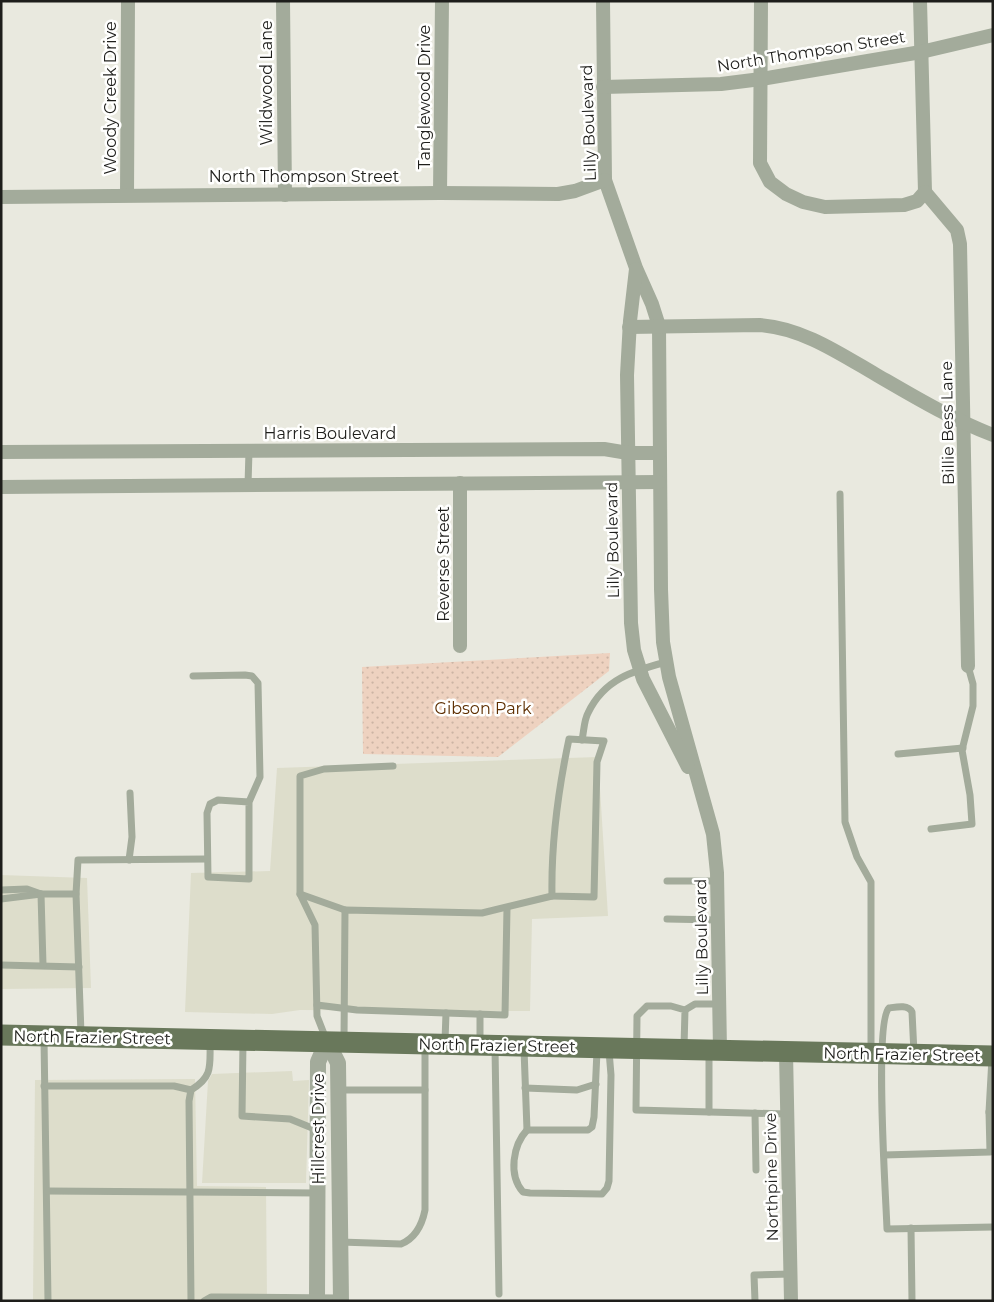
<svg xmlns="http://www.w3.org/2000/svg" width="994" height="1302" font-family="Montserrat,sans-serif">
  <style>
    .built { fill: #ddddcb }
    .park { fill: url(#park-dots) }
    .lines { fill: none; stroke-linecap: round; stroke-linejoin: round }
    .service { stroke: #a3ab9b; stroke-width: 7 }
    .minor { stroke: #a3ab9b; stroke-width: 14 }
    .tertiary { stroke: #a3ab9b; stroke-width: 16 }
    .primary { stroke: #69785b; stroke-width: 21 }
    .labels { text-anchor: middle; stroke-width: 5; stroke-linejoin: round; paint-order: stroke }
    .street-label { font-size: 16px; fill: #1e1e1b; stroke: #fffffe }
    .park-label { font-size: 16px; fill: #5d2e00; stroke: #fffffe }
  </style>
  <defs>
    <pattern id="park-dots" width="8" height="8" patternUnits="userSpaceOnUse" patternTransform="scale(1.25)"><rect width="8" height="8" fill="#eed2c0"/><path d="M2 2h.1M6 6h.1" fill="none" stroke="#ccb4a4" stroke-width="1.8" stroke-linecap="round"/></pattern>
  </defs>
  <rect width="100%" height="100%" fill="#e9e9df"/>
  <g class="built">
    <path d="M598,757L608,916L532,919L530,1011L300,1010L272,1014L185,1012L191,873L270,871L277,768Z"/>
    <path d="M1,875L87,878L91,988L1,989Z"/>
    <path d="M292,1071L293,1081L309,1080L306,1183H202L208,1081L212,1074Z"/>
    <path d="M195,1079L197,1186L266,1187L267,1301H33L35,1080Z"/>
  </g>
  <path class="park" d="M610,653L609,671L498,757L363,754L362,667Z"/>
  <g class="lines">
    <g class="service">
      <path d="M248,485L249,451"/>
      <path d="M840,494L845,822L857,857L871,882V1050"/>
      <path d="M193,676L245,675L252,676L258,683L260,777L249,802L218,800L210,804L207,813L208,877L249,879V802"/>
      <path d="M569,739L604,741L597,762L594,897L552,896C551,843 558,791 569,739Z"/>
      <path d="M582,740C584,731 584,720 588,713C604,679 633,671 666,662"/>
      <path d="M898,754L963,748"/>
      <path d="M931,829L972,824L970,795L962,750L973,706V684L968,666"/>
      <path d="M129,860L132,837L130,793"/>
      <path d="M667,881H718"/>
      <path d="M1,890L27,889L41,894"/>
      <path d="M300,894L345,910"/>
      <path d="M1,899L41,894"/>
      <path d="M667,919L718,920"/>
      <path d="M1,965L79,967"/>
      <path d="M43,965L41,894H76"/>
      <path d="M317,1005L357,1010L505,1015L507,908"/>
      <path d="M685,1010L695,1004H720"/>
      <path d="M81,1034L76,894L78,860L207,859"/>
      <path d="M44,1039L48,1301"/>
      <path d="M326,1039L317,1016L315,925L300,894V776L324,769L393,766"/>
      <path d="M344,1041L345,910L482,913L552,896"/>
      <path d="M445,1041L446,1013"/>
      <path d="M243,1042L242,1116L290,1119L317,1130"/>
      <path d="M480,1042V1014"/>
      <path d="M684,1047L685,1010L671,1006H647L637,1016L636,1110L787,1114"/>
      <path d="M495,1048L499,1294"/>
      <path d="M524,1049L527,1130H588L592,1127L594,1117L597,1051"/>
      <path d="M709,1052V1112"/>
      <path d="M914,1053L912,1012C908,1004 896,1007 889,1008C874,1022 886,1198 887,1229L993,1227"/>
      <path d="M992,1058L989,1112H992"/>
      <path d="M44,1086H174L191,1090"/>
      <path d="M525,1088L577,1090L596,1084"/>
      <path d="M339,1090H425"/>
      <path d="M755,1113L756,1170"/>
      <path d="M527,1130C513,1145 508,1175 523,1192L530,1193L602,1194L607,1188L609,1181L611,1075L609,1051"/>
      <path d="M884,1155L990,1152L989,1112"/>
      <path d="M47,1191L317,1193"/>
      <path d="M911,1228L912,1301"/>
      <path d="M340,1242L401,1244C416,1238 422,1225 425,1210V1046"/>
      <path d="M191,1301L189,1101L191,1090C213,1077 210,1066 210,1042"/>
      <path d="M204,1301L211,1297H218L340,1298"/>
      <path d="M755,1301L754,1275L791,1274"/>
    </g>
    <g class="minor">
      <path d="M283,1L285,195"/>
      <path d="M603,1L605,180L636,268L652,304L659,326L661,589L663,642L669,677L713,834L717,873L720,1050"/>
      <path d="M761,1L760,163L770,182L786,194L803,202L825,207L904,205L917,201L925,192"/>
      <path d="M920,1L925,192"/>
      <path d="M603,87L721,84L761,79L921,52L993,35"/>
      <path d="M925,192L957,230L960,244L968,666"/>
      <path d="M440,193L442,1"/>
      <path d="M127,195L128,1"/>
      <path d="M1,197L440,193L558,194L575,191L605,180"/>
      <path d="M636,269L630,321L627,375L631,623L634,650L643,679L688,767"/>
      <path d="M629,327L760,325C802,328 839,353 875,374C913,396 951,419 993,435"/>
      <path d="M1,452L604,449L628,453H659"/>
      <path d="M460,483V646"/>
      <path d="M1,487L659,482"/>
      <path d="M786,1052L791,1301"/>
    </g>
    <g class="tertiary">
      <path d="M327,1041L338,1063L341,1301"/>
      <path d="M317,1301L318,1062L327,1041"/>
    </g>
    <path class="primary" d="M1,1035L993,1056"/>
  </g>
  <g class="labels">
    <g class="street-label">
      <text transform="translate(811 51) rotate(-9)" y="6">North Thompson Street</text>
      <text transform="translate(266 83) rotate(-90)" y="6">Wildwood Lane</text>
      <text transform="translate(424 97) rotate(-90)" y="6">Tanglewood Drive</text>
      <text transform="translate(110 98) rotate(-90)" y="6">Woody Creek Drive</text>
      <text transform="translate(588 123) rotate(-92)" y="6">Lilly Boulevard</text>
      <text x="304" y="182">North Thompson Street</text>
      <text transform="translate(947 423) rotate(-91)" y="6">Billie Bess Lane</text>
      <text x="330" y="439">Harris Boulevard</text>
      <text transform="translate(612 540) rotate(-91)" y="6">Lilly Boulevard</text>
      <text transform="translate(443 564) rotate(-90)" y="6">Reverse Street</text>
      <text transform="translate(701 937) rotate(-91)" y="6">Lilly Boulevard</text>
      <text transform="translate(92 1037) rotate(1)" y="6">North Frazier Street</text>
      <text transform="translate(497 1045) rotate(1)" y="6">North Frazier Street</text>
      <text transform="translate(902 1054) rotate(1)" y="6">North Frazier Street</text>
      <text transform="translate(318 1129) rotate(-90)" y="6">Hillcrest Drive</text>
      <text transform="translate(771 1177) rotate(-91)" y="6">Northpine Drive</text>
    </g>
    <g class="park-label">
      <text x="483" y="714">Gibson Park</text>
    </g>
  </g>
  <rect width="994" height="1302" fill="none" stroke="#1e1e1b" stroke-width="5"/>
</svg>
